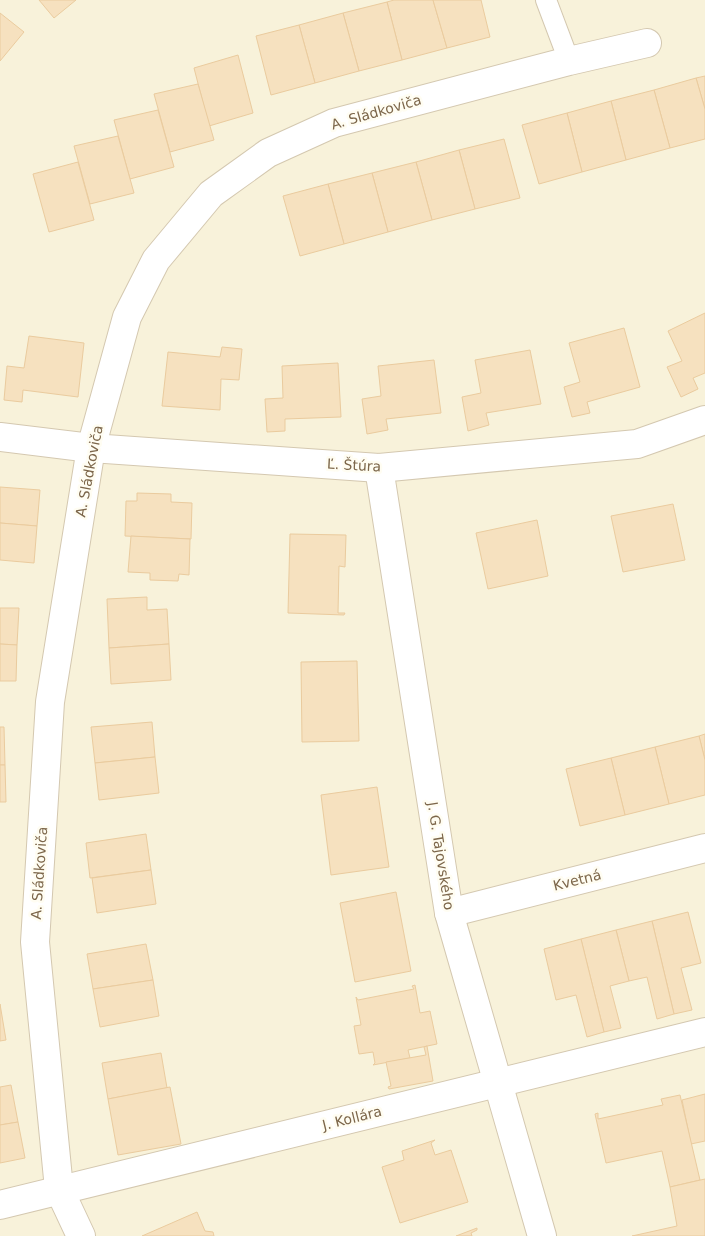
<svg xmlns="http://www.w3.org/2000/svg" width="705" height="1236" font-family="'DejaVu Sans',sans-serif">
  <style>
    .residential { fill: #f8f2da }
    .building { fill: #f6e1bf; stroke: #eacb9e }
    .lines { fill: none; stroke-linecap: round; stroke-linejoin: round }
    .service-casing { stroke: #d4c8b0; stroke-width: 22 }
    .minor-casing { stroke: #d4c8b0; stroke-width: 30 }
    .service { stroke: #fff; stroke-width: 20 }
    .minor { stroke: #fff; stroke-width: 28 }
    .labels { text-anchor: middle; stroke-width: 5; stroke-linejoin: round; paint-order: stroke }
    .street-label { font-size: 14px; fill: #7c664a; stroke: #fffdf2 }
  </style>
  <rect width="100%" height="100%" fill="#fefaea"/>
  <rect class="residential" x="0" y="0" width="705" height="1236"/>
  <g class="building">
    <path d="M39,0H76L54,18Z"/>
    <path d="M394,0H433L447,48L402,60L387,2Z"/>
    <path d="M433,0H481L490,37L447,48Z"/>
    <path d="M387,2L402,60L359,71L343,13Z"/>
    <path d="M0,13L24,32L0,61Z"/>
    <path d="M343,13L359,71L315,83L299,25Z"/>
    <path d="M299,25L315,83L271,95L256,36Z"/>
    <path d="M238,55L253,113L209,126L194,68Z"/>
    <path d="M705,76V109L696,78Z"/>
    <path d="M696,78L705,109V139L670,148L654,90Z"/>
    <path d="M198,84L214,140L170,152L154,94Z"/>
    <path d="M654,90L670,148L626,160L611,101Z"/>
    <path d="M611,101L626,160L582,172L567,113Z"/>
    <path d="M158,110L174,167L130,179L114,120Z"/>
    <path d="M567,113L582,172L539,184L522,125Z"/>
    <path d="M118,136L134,193L90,204L74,146Z"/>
    <path d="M504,139L520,198L475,209L459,150Z"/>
    <path d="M459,150L475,209L432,220L416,162Z"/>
    <path d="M78,162L94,220L49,232L33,174Z"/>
    <path d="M416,162L432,220L388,232L372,173Z"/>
    <path d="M372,173L388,232L344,244L328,184Z"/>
    <path d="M328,184L344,244L300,256L283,196Z"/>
    <path d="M705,313V373L693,378L698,389L681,397L667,367L682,361L668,331Z"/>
    <path d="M624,328L640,387L587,402L590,413L572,417L564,387L580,382L569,343Z"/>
    <path d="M29,336L84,343L78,397L23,390L22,402L4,400L7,366L24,368Z"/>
    <path d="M222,347L242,349L239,380L221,379L220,410L162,406L168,352L220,357Z"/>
    <path d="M530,350L541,404L486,413L489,425L468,431L462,397L481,393L475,360Z"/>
    <path d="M434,360L441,413L386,419L388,430L367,434L362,399L381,396L378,366Z"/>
    <path d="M338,363L341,417L285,419V431L267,432L265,399L283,398L282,366Z"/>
    <path d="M0,487L40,490L37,526L0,523Z"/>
    <path d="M137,493L171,494V502L192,503L191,539L125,536L126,501H137Z"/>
    <path d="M673,504L685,560L623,572L611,516Z"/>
    <path d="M537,520L548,576L488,589L476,533Z"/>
    <path d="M0,523L37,526L34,563L0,560Z"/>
    <path d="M290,534L346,535L345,567L339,566L338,613H345L344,615L288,613Z"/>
    <path d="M131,536L190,539L189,575L179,574L178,581L150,580V573L128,572Z"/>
    <path d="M147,597V610L167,609L169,644L109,648L107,599Z"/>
    <path d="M0,608H19L17,645L0,644Z"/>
    <path d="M0,644L17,645L16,681H0Z"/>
    <path d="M169,644L171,680L111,684L109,648Z"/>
    <path d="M357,661L359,741L302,742L301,662Z"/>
    <path d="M152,722L155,757L95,763L91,727Z"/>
    <path d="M0,727H4L5,765H0Z"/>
    <path d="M705,734V760L699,736Z"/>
    <path d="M699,736L705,760V795L669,804L655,747Z"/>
    <path d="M655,747L669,804L625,815L611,758Z"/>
    <path d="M155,757L159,793L99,800L95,763Z"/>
    <path d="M611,758L625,815L580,826L566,769Z"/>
    <path d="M0,765H5L6,802H0Z"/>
    <path d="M377,787L389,867L331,875L321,795Z"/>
    <path d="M146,834L151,870L90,878L86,843Z"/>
    <path d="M151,870L156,904L97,913L92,878Z"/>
    <path d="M396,892L411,971L355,982L340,903Z"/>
    <path d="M688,912L701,963L681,968L692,1010L674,1014L652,921Z"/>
    <path d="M652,921L674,1014L657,1019L647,977L629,981L616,930Z"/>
    <path d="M616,930L629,981L610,986L621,1028L604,1032L581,939Z"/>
    <path d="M581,939L604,1032L587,1037L576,995L556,1000L544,949Z"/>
    <path d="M146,944L153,980L93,989L87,954Z"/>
    <path d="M153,980L159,1016L100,1027L93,989Z"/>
    <path d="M415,985L420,1013L430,1011L437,1044L408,1050L410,1058L373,1065L375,1063L373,1052L359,1054L354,1026L361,1025L356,997L358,1000L414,989L412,986Z"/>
    <path d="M0,1004L6,1040L0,1041Z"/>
    <path d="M427,1046L433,1081L389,1089L388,1087L391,1086L386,1062L426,1055L424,1047Z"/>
    <path d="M161,1053L167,1088L108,1099L102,1063Z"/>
    <path d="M11,1085L18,1122L0,1125V1087Z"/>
    <path d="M170,1087L181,1144L118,1155L108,1099Z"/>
    <path d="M705,1094V1141L691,1144L682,1100Z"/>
    <path d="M680,1095L700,1180L670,1187L662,1151L606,1163L595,1114L598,1113V1119L663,1105L661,1099Z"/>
    <path d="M18,1122L25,1158L0,1163V1125Z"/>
    <path d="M435,1140L431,1143L435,1155L451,1150L468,1202L400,1223L382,1167L404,1160L402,1151Z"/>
    <path d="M705,1179V1236H632L677,1226L670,1187Z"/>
    <path d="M197,1212L205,1231L213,1232L214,1236H142Z"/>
    <path d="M477,1228V1230L471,1233L472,1236H456Z"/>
  </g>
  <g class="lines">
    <g class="service-casing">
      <path id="service" d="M546,0L569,61"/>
    </g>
    <g class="minor-casing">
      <g id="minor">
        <path d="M0,437L91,448L379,468L637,444L705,420"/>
        <path d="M379,468L449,913L542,1236"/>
        <path d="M449,913L705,848"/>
        <path d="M0,1205L705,1032"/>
        <path d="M81,1236L59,1189L35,942L50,702L91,448L127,317L156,260L211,194L268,153L334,123L569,61L647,43"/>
      </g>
    </g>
    <use href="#service" class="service"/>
    <use href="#minor" class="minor"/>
  </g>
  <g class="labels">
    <g class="street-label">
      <text transform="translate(376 112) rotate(-16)" y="5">A. Sládkoviča</text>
      <text transform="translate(354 465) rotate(3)" y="5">Ľ. Štúra</text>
      <text transform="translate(89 471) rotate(-79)" y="5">A. Sládkoviča</text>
      <text transform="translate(441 856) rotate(81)" y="5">J. G. Tajovského</text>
      <text transform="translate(39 873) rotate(-86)" y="5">A. Sládkoviča</text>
      <text transform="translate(577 880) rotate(-14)" y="5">Kvetná</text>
      <text transform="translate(352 1118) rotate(-14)" y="5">J. Kollára</text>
    </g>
  </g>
</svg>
